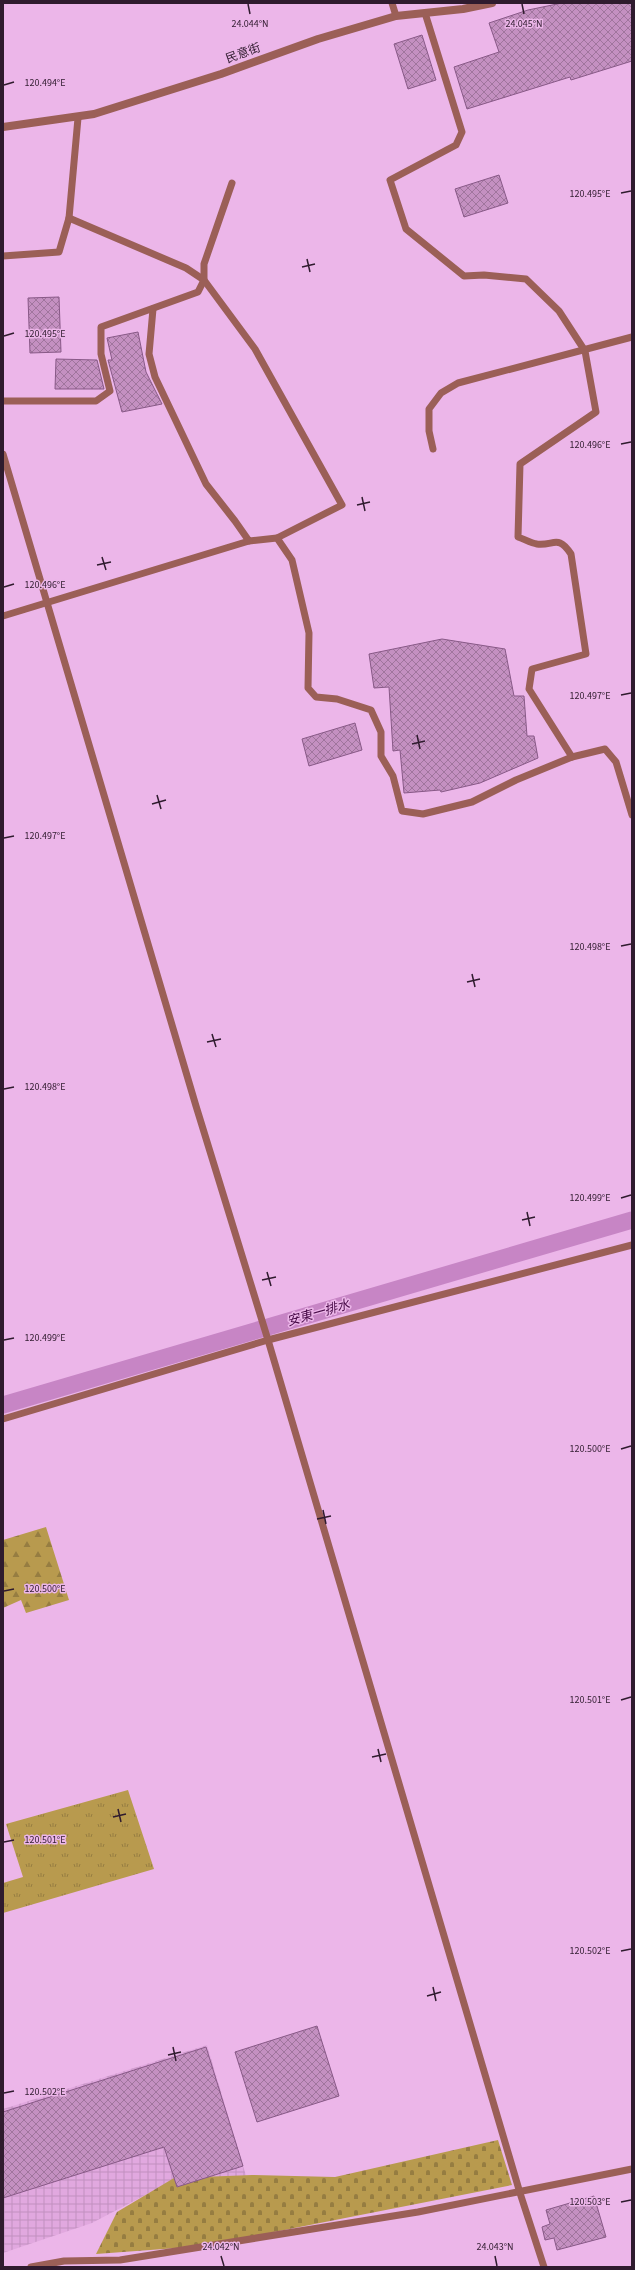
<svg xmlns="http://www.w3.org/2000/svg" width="635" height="2270" font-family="'Source Sans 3','Noto Sans TC',sans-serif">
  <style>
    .industrial { fill: url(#industrial-grid) }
    .grass { fill: url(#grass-tufts) }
    .forest { fill: url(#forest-firs) }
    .cemetery { fill: url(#cemetery-stones) }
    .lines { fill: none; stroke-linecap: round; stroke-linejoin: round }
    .canal { stroke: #c785c5; stroke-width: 17 }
    .building { fill: url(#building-cross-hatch); stroke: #885987 }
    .service { stroke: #9b5f57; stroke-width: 7 }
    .tertiary { stroke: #9b5f57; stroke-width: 8 }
    .ticks { fill: none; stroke: #2f1b2e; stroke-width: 1.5 }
    .labels { text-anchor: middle; stroke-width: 3; stroke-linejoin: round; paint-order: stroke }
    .street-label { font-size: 12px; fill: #2f1b2e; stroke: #ecb6e9 }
    .water-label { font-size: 13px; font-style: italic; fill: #470a47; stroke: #ecb6e9 }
    .ticks-label { font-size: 10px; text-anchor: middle; fill: #2f1b2e; stroke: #ecb6e9; stroke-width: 3; stroke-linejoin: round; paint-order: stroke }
  </style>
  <defs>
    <pattern id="industrial-grid" width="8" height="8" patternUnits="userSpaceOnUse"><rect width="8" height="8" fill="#e1a8df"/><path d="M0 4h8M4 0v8" fill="none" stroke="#c190c0"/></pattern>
    <pattern id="grass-tufts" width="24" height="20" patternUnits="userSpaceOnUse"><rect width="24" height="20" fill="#b89a4e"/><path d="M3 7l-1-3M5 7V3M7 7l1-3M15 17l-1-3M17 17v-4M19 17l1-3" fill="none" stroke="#967d41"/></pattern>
    <pattern id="forest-firs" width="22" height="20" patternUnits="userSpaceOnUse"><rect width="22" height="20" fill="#b89a4e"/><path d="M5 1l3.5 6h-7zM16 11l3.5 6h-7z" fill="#967d41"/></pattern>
    <pattern id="cemetery-stones" width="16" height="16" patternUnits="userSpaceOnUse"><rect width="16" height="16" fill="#b89a4e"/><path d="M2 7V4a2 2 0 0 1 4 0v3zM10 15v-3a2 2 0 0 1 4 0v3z" fill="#967d41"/></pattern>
    <pattern id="building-cross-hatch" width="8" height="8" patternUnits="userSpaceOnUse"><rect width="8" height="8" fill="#c490c1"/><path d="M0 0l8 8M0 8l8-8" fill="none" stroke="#a0759d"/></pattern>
  </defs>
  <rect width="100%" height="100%" fill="#ecb6e9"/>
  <path class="industrial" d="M207,2045L247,2179L151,2192L92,2223L3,2253V2109Z"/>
  <path class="grass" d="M128,1790L154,1869L3,1913V1883L23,1877L6,1824Z"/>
  <path class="forest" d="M46,1527L69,1600L26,1613L21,1600L3,1608V1540Z"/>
  <path class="cemetery" d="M498,2140L512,2185L204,2246L96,2254L117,2212L174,2178L252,2175L335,2177Z"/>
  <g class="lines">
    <path class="canal" d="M3,1405L632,1220"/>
  </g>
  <g class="building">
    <path d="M562,3H632V61L571,80L570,77L467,109L454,67L499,52L489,23L528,10Z"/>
    <path d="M422,35L436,80L408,89L394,44Z"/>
    <path d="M499,175L508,203L464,217L455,189Z"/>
    <path d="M59,297L61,352L30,353L28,298Z"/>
    <path d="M138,332L146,372L162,404L122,412L108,360H112L107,338Z"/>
    <path d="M56,359L97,360L104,389H55Z"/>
    <path d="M442,639L505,649L514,696H524L527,736H534L538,758L480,783L441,792L440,790L404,793L400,750L393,751L389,687L374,688L369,654Z"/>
    <path d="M355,723L362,750L309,766L302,739Z"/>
    <path d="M317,2026L339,2096L257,2122L235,2052Z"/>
    <path d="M206,2047L243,2166L177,2187L164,2147L3,2198V2112Z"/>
    <path d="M594,2196L606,2237L557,2250L554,2238L545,2240L542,2227L550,2224L546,2210Z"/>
  </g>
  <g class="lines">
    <g class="service">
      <path d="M392,3L396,16"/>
      <path d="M425,13L462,132L456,145L390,180L406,229L464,276L484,275L526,279L559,311L585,351L596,412L520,464L518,537C524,539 531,543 537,544C554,546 558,534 571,554L586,654L532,669L529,689L572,757"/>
      <path d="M69,218L186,268L204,280L255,349L342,505L277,538"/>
      <path d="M3,256L59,252L69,218L78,118"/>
      <path d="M153,309L149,354L155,377L206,484L235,521L249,541L277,538L292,560L309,633L308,688L316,697L337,699L371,710L381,732V756L393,776L402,811L423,814L472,802L516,780L572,757L605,749L616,762L632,815"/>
      <path d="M3,401H96L110,391L101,354V327L198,292L204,280V264L232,183"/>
      <path d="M433,449L429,431V409L441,393L458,383L632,337"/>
      <path d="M3,454L196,1106L268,1340L520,2193L544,2267"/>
      <path d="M3,616L249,541"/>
      <path d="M3,1419L268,1340L632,1245"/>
      <path d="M31,2267L64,2261L120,2260L418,2212L632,2169"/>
    </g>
    <path class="tertiary" d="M3,127L94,114L221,74L318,39L396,16L463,9L492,3"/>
  </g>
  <path class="ticks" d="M248,4L250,14M522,4L524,14M4,85L14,82M621,193L631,191M307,259L310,272M302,267L315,264M4,336L14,333M621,444L631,442M362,497L365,511M357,505L370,502M102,557L106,570M97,565L111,562M4,587L14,584M621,695L631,693M417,735L420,749M412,744L425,741M157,795L161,809M152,804L166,800M4,838L14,836M621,946L631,944M472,974L475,987M467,982L480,979M212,1034L216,1047M207,1042L221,1039M4,1089L14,1087M621,1198L631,1195M527,1212L530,1226M522,1220L535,1217M267,1272L271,1286M262,1280L276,1277M4,1340L14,1338M621,1449L631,1446M323,1510L326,1524M317,1519L331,1516M4,1591L14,1589M621,1700L631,1697M378,1749L381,1762M372,1757L386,1754M118,1809L121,1822M113,1817L126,1814M4,1842L14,1840M621,1951L631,1949M433,1987L436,2001M427,1996L441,1992M173,2047L176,2061M168,2055L181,2052M4,2093L14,2091M621,2202L631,2200M221,2256L224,2266M495,2256L497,2266"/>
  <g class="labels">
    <g class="street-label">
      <text transform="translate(243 53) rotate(-20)" y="4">民意街</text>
    </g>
    <g class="water-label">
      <text transform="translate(318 1312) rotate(-16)" y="5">安東一排水</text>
    </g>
  </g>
  <g class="ticks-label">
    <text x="250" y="27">24.044°N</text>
    <text x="524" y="27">24.045°N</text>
    <text x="45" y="86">120.494°E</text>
    <text x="590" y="197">120.495°E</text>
    <text x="45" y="337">120.495°E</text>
    <text x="590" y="448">120.496°E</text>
    <text x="45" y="588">120.496°E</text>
    <text x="590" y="699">120.497°E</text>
    <text x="45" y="839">120.497°E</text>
    <text x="590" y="950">120.498°E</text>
    <text x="45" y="1090">120.498°E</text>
    <text x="590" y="1201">120.499°E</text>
    <text x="45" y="1341">120.499°E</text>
    <text x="590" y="1452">120.500°E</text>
    <text x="45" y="1592">120.500°E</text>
    <text x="590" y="1703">120.501°E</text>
    <text x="45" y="1843">120.501°E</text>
    <text x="590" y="1954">120.502°E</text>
    <text x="45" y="2095">120.502°E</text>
    <text x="590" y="2205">120.503°E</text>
    <text x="221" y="2250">24.042°N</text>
    <text x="495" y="2250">24.043°N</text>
  </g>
  <rect width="635" height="2270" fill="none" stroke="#2f1b2e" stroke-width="8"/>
</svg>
